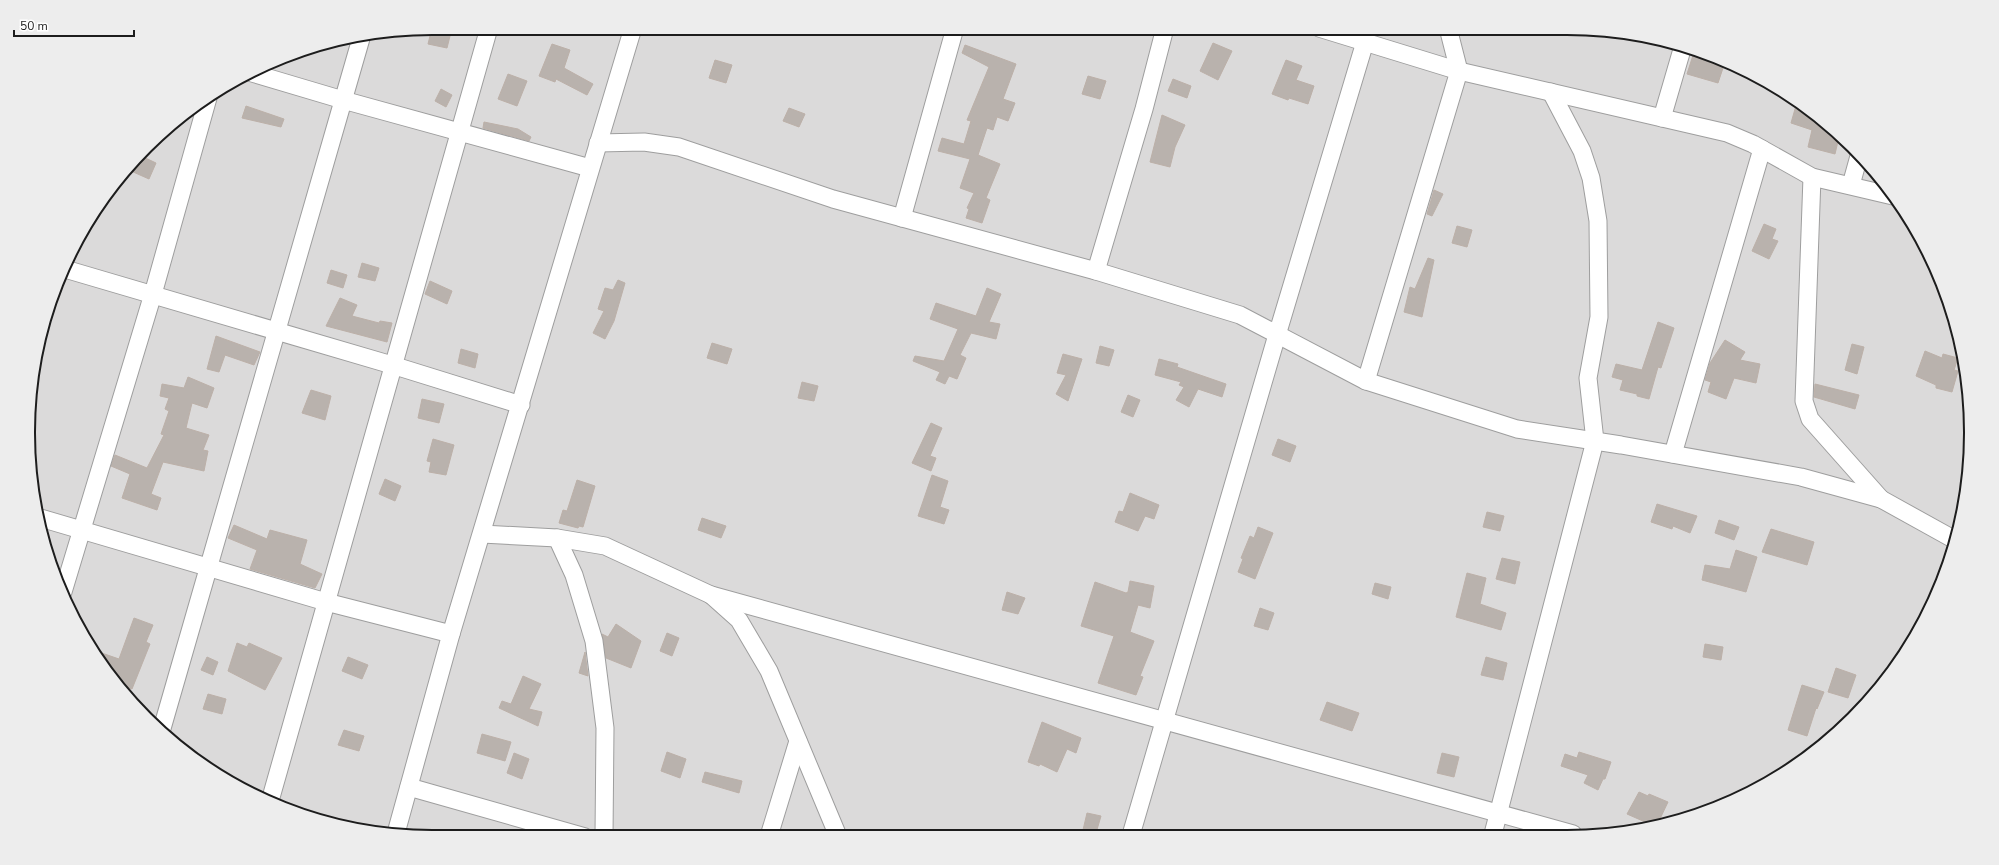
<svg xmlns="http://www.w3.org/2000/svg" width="1999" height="865" font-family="'Nunito Sans',sans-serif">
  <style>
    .residential { fill: #dbdada }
    .building { fill: #b9b2ad; stroke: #bcb0a8 }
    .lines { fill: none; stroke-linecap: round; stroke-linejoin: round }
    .street-casing { stroke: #9e9e9e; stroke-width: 19 }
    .street { stroke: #fff; stroke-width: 17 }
    .rim { fill: none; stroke: #1d1d1d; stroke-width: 2 }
  </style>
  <rect width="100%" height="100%" fill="#ede9e4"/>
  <path class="residential" d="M432,28H1567L1645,36L1697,50L1769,82L1833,129L1888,186L1929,254L1957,328L1970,406L1968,486L1949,563L1903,657L1833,737L1769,783L1722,806L1620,834L433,837L354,829L302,815L230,783L166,737L128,699L82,635L50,563L36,511L28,432L36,354L50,302L82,230L128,166L166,128L230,82L302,50L354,36Z"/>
  <g class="building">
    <path d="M432,28H452L447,48L428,44Z"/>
    <path d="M1213,43L1232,51L1218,80L1200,71Z"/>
    <path d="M552,44L570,50L564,68L593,84L587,95L556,79L555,82L539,76Z"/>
    <path d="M965,45L1016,64L1003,99L1015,103L1008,121L997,117L993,130L987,128L978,155L1000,164L986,198L990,200L982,223L966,218L969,209L967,208L974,193L960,188L970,159L938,151L942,138L964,144L971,121L967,120L989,67L962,53Z"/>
    <path d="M1695,49L1725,62L1718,83L1687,74Z"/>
    <path d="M715,60L732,65L726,83L709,78Z"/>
    <path d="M1286,60L1302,66L1296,80L1314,86L1308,104L1289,98L1288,100L1272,94Z"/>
    <path d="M508,74L527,81L517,106L498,99Z"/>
    <path d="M1088,76L1106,81L1100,99L1082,94Z"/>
    <path d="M1173,79L1191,86L1187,98L1168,91Z"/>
    <path d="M441,89L452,95L446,107L435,101Z"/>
    <path d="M1797,102L1833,129L1843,138L1839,137L1835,154L1808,147L1812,130L1791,123Z"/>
    <path d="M246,106L284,119L281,127L242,118Z"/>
    <path d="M789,108L805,114L799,127L783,121Z"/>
    <path d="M1162,115L1185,125L1175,147L1170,167L1150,162Z"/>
    <path d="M484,122L518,129L531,137L529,141L483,128Z"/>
    <path d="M139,155L156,163L149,179L131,171Z"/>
    <path d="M1434,190L1443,194L1432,216L1427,214Z"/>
    <path d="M1764,224L1776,229L1772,239L1778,241L1769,259L1752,251Z"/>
    <path d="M1457,226L1472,230L1467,247L1452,243Z"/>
    <path d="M1428,258L1434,260L1422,317L1404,312L1410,287L1415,289Z"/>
    <path d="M362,263L379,268L375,281L358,277Z"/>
    <path d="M331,270L347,275L343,288L327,283Z"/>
    <path d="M618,280L625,283L614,321L605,339L593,333L604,311L598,309L605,288L613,290Z"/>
    <path d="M430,281L452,291L447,304L425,294Z"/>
    <path d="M987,288L1001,294L989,322L1000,324L996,339L971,333L960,355L966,358L957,379L949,376L945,384L936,380L940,372L913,361L915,356L944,361L958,329L930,319L936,303L976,316Z"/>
    <path d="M340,298L357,305L352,316L379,323L380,321L392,323L387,342L326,326Z"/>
    <path d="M1658,322L1674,328L1661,368L1658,367L1649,399L1637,396V394L1620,390L1623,380L1612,377L1616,364L1642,370Z"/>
    <path d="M216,336L260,352L254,365L225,355L219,372L207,369Z"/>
    <path d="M1725,340L1745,352L1740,360L1760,364L1756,383L1734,378L1726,399L1708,392L1711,382L1705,380L1710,363Z"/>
    <path d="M712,343L732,349L727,364L707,358Z"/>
    <path d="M1852,344L1864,347L1857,374L1845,370Z"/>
    <path d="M1100,346L1114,350L1109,366L1096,363Z"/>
    <path d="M461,349L478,354L475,368L458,363Z"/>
    <path d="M1925,351L1942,358L1943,354L1958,358L1954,370L1958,371L1952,392L1936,388V385L1916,376Z"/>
    <path d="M1063,354L1082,359L1068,401L1056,394L1066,375L1057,373Z"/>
    <path d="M1159,359L1178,364L1177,367L1226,384L1222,397L1198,389L1189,407L1176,400L1184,387L1179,385L1181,382L1155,375Z"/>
    <path d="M188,377L214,388L207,408L192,403L186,428L209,435L203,450L208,451L204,471L163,462L151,494L161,498L157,510L122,498L130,474L111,466L115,455L147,468L164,435L161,434L169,411L165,409L169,398L160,396L162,384L184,388Z"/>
    <path d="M802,382L818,386L814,401L798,398Z"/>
    <path d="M1815,384L1859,395L1855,409L1814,397Z"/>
    <path d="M311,390L331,396L325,420L302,413Z"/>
    <path d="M1128,395L1140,400L1133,417L1121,412Z"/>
    <path d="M422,399L444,404L439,423L418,418Z"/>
    <path d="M931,423L942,428L930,456L936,458L931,471L912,463Z"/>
    <path d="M433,439L454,445L446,475L429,472L431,462L427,461Z"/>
    <path d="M1278,439L1296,446L1290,462L1272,455Z"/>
    <path d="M932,475L948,481L940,507L949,510L944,524L918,516Z"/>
    <path d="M385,479L401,486L395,501L379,494Z"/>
    <path d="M577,480L595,486L583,527L579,526L578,528L559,523L563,510L567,511Z"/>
    <path d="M1130,493L1159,505L1154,519L1145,516L1138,531L1115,522L1119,511L1123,512Z"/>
    <path d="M1657,504L1697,516L1690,533L1673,526L1672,529L1651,522Z"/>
    <path d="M1487,512L1504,516L1500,531L1483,527Z"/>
    <path d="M702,518L726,526L721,538L698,530Z"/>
    <path d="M1719,520L1739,527L1734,540L1715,533Z"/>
    <path d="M234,525L267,539L270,530L307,540L300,564L322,574L315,588L250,569L257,550L228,538Z"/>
    <path d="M1258,527L1273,533L1255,579L1238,572L1243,559L1241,558L1250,536L1254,538Z"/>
    <path d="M1771,529L1814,542L1807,565L1762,552Z"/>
    <path d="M1736,550L1757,557L1746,592L1702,580L1705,565L1730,569Z"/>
    <path d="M1502,558L1520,562L1515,584L1496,579Z"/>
    <path d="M1467,573L1486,578L1480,604L1506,613L1501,630L1456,617Z"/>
    <path d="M1130,581L1154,586L1150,608L1138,605L1130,632L1154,641L1140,676L1143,677L1136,695L1098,683L1114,636L1081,626L1095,582L1126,593L1128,592Z"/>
    <path d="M1375,583L1391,587L1388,599L1372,594Z"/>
    <path d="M1007,592L1025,598L1018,614L1002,610Z"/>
    <path d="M1260,608L1274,613L1268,630L1254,626Z"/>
    <path d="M134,618L153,625L146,642L150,644L132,689L116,683L93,650L119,659Z"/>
    <path d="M616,624L641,641L631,668L606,658L602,634L608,637Z"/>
    <path d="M667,633L679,638L672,656L660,651Z"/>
    <path d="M237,643L247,647L249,643L282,658L265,690L228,671Z"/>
    <path d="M1705,644L1723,647L1721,660L1703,657Z"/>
    <path d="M585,652L588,676L579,673Z"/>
    <path d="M207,657L218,662L213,675L201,670Z"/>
    <path d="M348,657L368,665L362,679L342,671Z"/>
    <path d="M1486,657L1507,663L1503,680L1481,675Z"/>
    <path d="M1836,668L1856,675L1848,698L1828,692Z"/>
    <path d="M523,676L541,684L529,709L542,712L538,726L499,708L502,701L511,704Z"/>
    <path d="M1802,685L1824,692L1817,709L1816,708L1807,736L1788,730Z"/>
    <path d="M208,694L226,699L222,714L203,709Z"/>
    <path d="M1327,702L1359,713L1352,731L1320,720Z"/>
    <path d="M1042,722L1081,738L1076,753L1067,749L1057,772L1040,764L1039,766L1028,762Z"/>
    <path d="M344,730L364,736L359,751L338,745Z"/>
    <path d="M482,734L511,742L505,761L477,753Z"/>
    <path d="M667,752L686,759L680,778L661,771Z"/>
    <path d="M1579,752L1611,762L1605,779H1603L1598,790L1584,783L1588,775L1561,766L1565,754L1577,758Z"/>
    <path d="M514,753L529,759L522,779L507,773Z"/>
    <path d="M1442,753L1459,757L1454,777L1437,773Z"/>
    <path d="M705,772L742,781L739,793L702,782Z"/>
    <path d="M1639,792L1648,796L1649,794L1668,802L1658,823L1652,825L1627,814Z"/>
    <path d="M1087,813L1101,816L1096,833L1083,830Z"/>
  </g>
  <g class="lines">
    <g class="street-casing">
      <g id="street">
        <path d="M1319,28L1459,71L1727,133L1753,144L1812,177L1893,196"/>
        <path d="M252,73L343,100L590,168"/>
        <path d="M1662,118L1683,46"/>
        <path d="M598,143L644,142L679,147L833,199L1096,271L1240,315L1366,381L1517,429L1621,445L1801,477L1881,499L1955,540"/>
        <path d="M1812,177L1804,401L1810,419L1881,499"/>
        <path d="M1851,185L1859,156"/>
        <path d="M902,218L955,28"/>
        <path d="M65,269L392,365L521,405"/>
        <path d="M1096,271L1144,109L1165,28"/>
        <path d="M1366,381L1459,71L1448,28"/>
        <path d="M1673,454L1762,149"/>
        <path d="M37,517L326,602L451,634"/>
        <path d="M482,534L557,538L605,546L711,595L739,620L769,671L838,836"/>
        <path d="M557,538L574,575L594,641L605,728L604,836"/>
        <path d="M63,592L153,294L208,98"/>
        <path d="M711,595L1573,834"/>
        <path d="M161,732L362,35"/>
        <path d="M409,787L585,837"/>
        <path d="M270,801L489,28"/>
        <path d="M396,833L451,634L633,28"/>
        <path d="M1493,834L1595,441L1588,378L1599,317L1598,221L1591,178L1582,151L1551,92"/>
        <path d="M1131,835L1277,335L1365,42"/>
        <path d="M769,836L798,741"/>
      </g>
    </g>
    <use href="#street" class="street"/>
  </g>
  <path d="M0 0H1999V865H0ZM432 35H1567A397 397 0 0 1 1964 432V433A397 397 0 0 1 1567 830H432A397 397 0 0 1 35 433V432A397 397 0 0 1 432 35Z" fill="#ededed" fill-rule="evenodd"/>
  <path class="rim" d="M432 35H1567A397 397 0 0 1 1964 432V433A397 397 0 0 1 1567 830H432A397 397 0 0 1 35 433V432A397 397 0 0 1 432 35Z"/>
  <path d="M14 30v6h120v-6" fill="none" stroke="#1d1d1d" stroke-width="2"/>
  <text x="20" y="30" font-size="12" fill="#1d1d1d" stroke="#ffffff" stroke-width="3" paint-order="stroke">50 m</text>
</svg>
